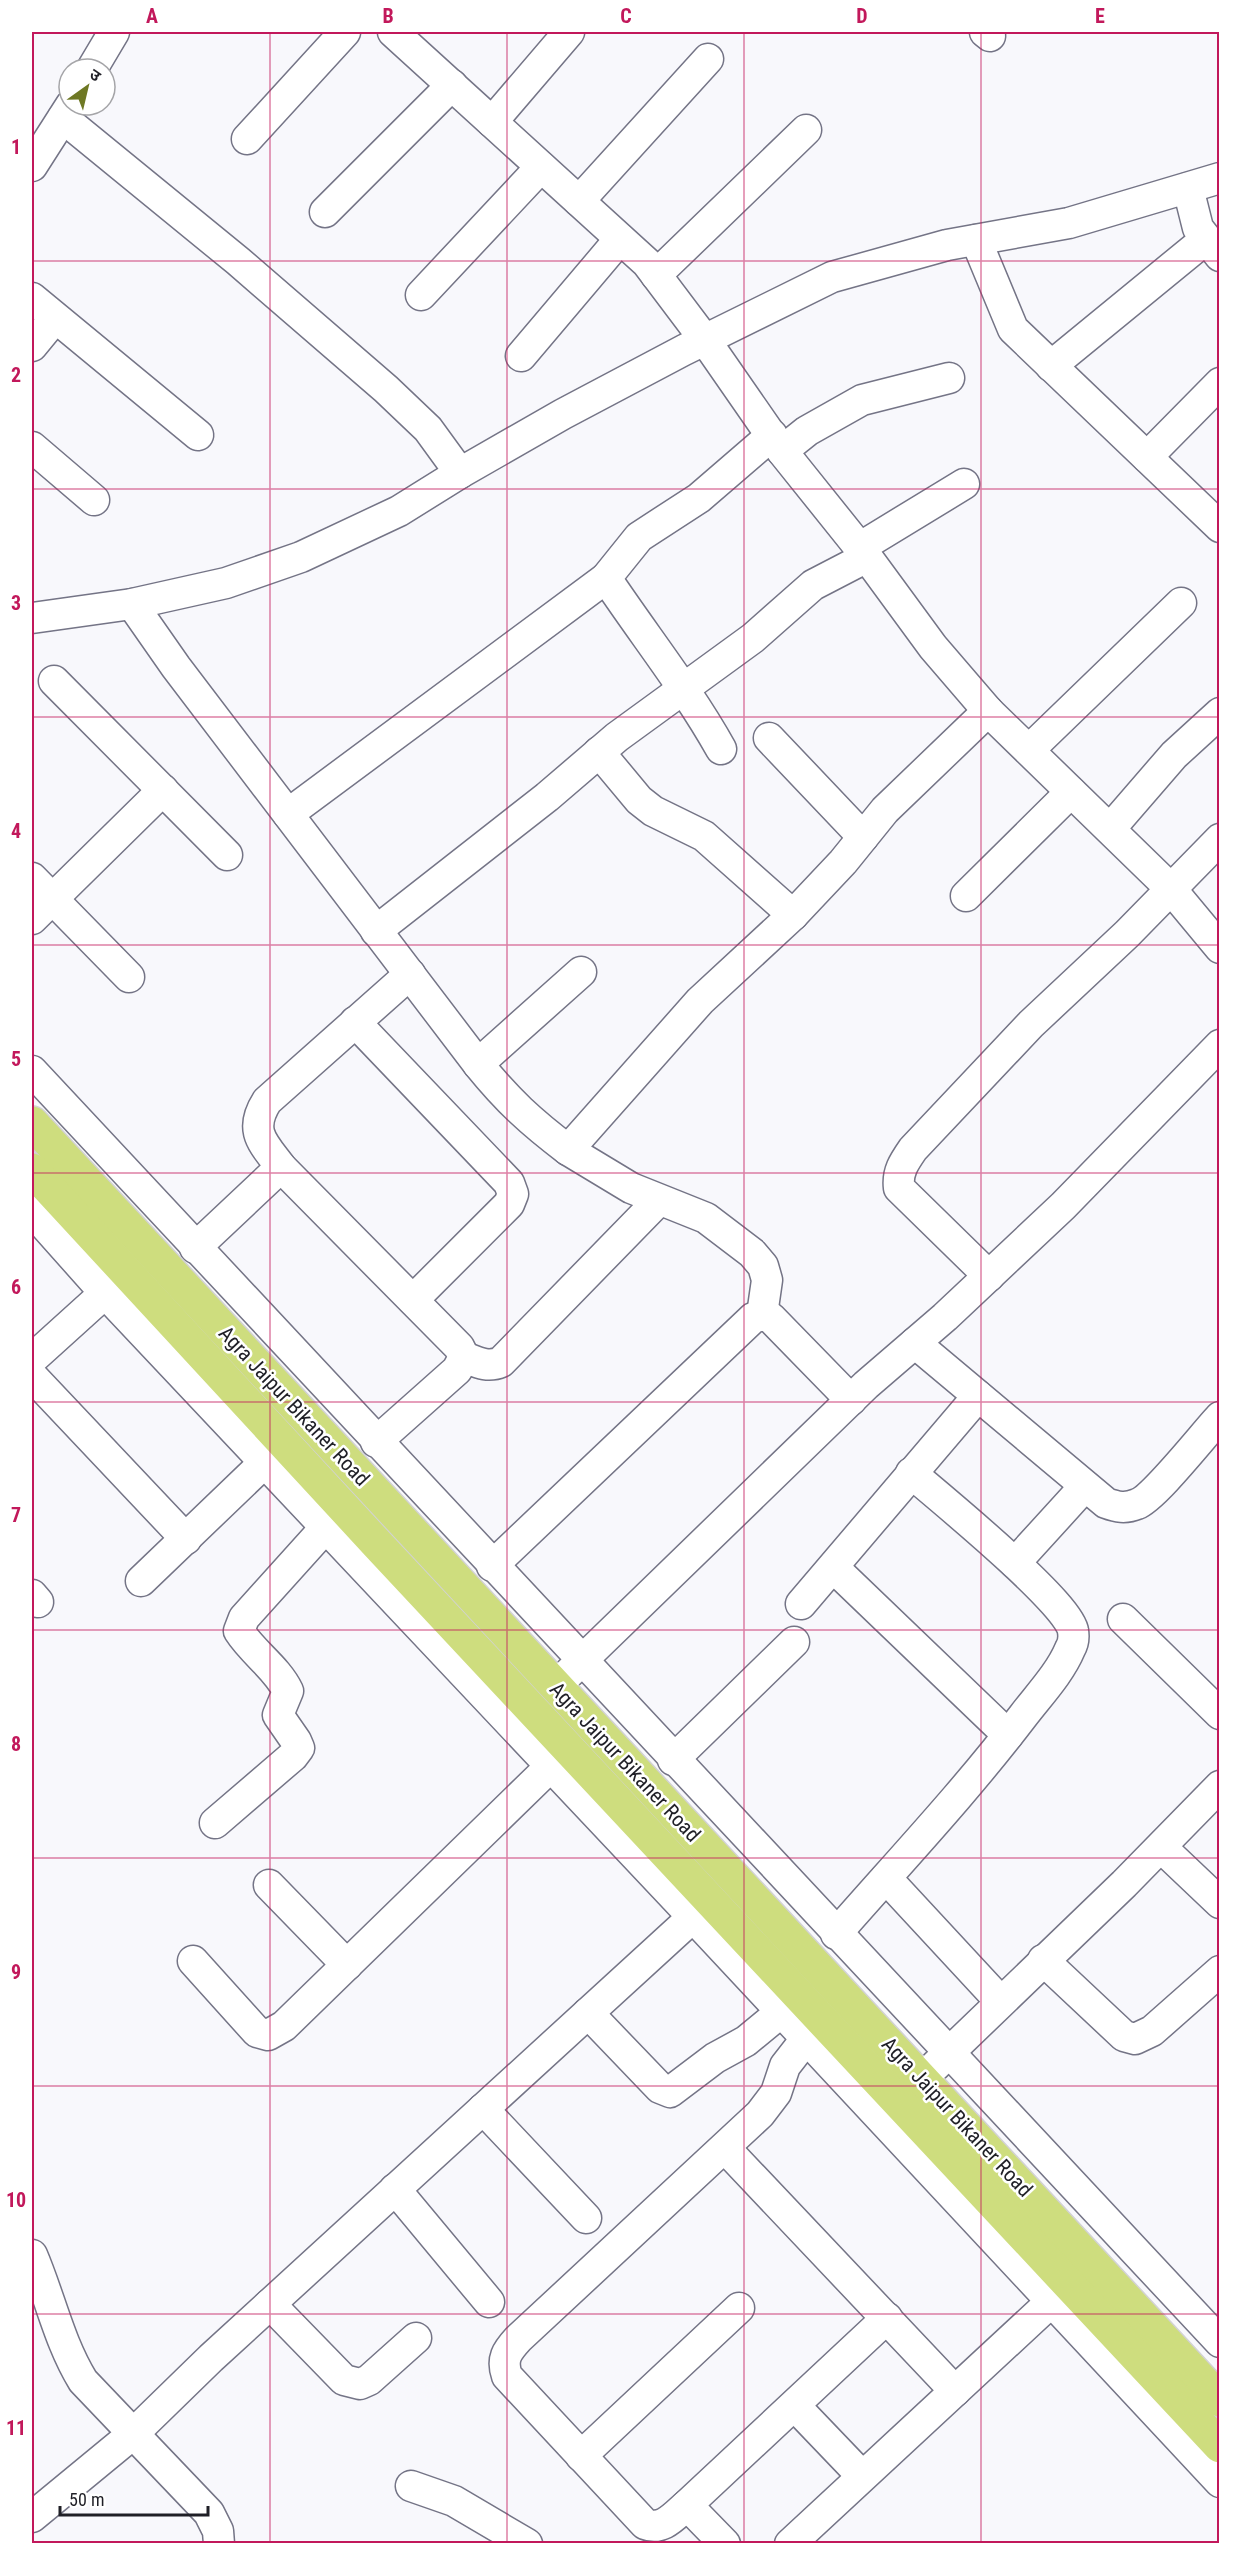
<svg xmlns="http://www.w3.org/2000/svg" width="1251" height="2575" font-family="'Roboto Condensed','Noto Sans Devanagari',sans-serif">
  <style>
    .lines { fill: none; stroke-linecap: round; stroke-linejoin: round }
    .minor-casing { stroke: #747486; stroke-width: 33 }
    .highway-casing { stroke: #d2d2d4; stroke-width: 36 }
    .minor { stroke: #fff; stroke-width: 30 }
    .highway { stroke: #cedd7e; stroke-width: 33 }
    .grid { fill: none; stroke: #c2185b; stroke-width: 1.5; stroke-opacity: 0.55 }
    .labels { text-anchor: middle; stroke-width: 5; stroke-linejoin: round; paint-order: stroke }
    .street-label { font-size: 21px; fill: #1f1f26; stroke: #fff }
    .neatline { fill: none; stroke: #c2185b; stroke-width: 2 }
    .grid-label { font-size: 20px; text-anchor: middle; font-weight: bold; fill: #c2185b }
  </style>
  <rect width="100%" height="100%" fill="#f8f8fc"/>
  <g class="lines">
    <g class="minor-casing">
      <g id="minor">
        <path d="M393,32L647,263L705,340L782,451L867,557L933,647L988,711L1171,889L1220,948"/>
        <path d="M985,32L990,36"/>
        <path d="M92,69L114,32"/>
        <path d="M63,118L238,261L386,389L428,429L460,473"/>
        <path d="M492,122L569,32"/>
        <path d="M247,139L345,32"/>
        <path d="M32,166L71,105"/>
        <path d="M1188,188L1198,228L1220,256"/>
        <path d="M579,201L708,59"/>
        <path d="M325,212L452,85"/>
        <path d="M976,240L1013,329L1220,527"/>
        <path d="M656,275L806,130"/>
        <path d="M421,295L541,167"/>
        <path d="M32,298L198,435"/>
        <path d="M32,346L55,318"/>
        <path d="M521,356L620,239"/>
        <path d="M1051,366L1206,239"/>
        <path d="M32,447L94,500"/>
        <path d="M782,451L807,431L862,400L949,378"/>
        <path d="M1147,457L1220,383"/>
        <path d="M859,548L964,484"/>
        <path d="M132,604L176,667L478,1064C508,1101 531,1122 568,1150L700,1001L793,915L843,862L885,810L988,711"/>
        <path d="M32,618L132,604L226,583L301,557L399,511L460,473L563,414L684,350L832,277L947,245L1069,223L1220,178"/>
        <path d="M54,681L227,855"/>
        <path d="M769,738L863,837"/>
        <path d="M721,749C688,690 644,635 606,578L639,537L699,498L772,435"/>
        <path d="M1029,750L1181,603"/>
        <path d="M599,752L639,800L653,811L704,836L793,915"/>
        <path d="M288,814L606,578"/>
        <path d="M1110,829L1174,755L1220,713"/>
        <path d="M32,878L129,977"/>
        <path d="M966,896L1071,792"/>
        <path d="M32,919L163,790"/>
        <path d="M376,931L547,797L617,737L753,638L813,585L867,557"/>
        <path d="M355,1022L509,1183L513,1194L509,1204L413,1300"/>
        <path d="M478,1064L581,972"/>
        <path d="M32,1071L1220,2342"/>
        <path d="M568,1150L631,1188L706,1218L752,1253L763,1266L767,1280L762,1315"/>
        <path d="M32,1211L105,1293L693,1917L1220,2482"/>
        <path d="M195,1248L281,1167"/>
        <path d="M989,1276L899,1188C897,1172 904,1162 913,1149L1031,1024L1127,934L1220,839"/>
        <path d="M915,1343L1106,1503C1117,1507 1125,1509 1137,1504C1154,1498 1204,1434 1220,1417"/>
        <path d="M464,1357C477,1362 487,1368 501,1362L659,1200"/>
        <path d="M32,1359L105,1293"/>
        <path d="M32,1376L186,1539"/>
        <path d="M376,1442L457,1370L464,1357L459,1347L281,1167C263,1143 248,1131 267,1101L410,974"/>
        <path d="M1015,1563L1085,1486"/>
        <path d="M492,1566L753,1318L762,1315L771,1318L851,1400"/>
        <path d="M834,1568L1008,1735"/>
        <path d="M141,1581L265,1462"/>
        <path d="M32,1595L38,1602"/>
        <path d="M801,1604L978,1396"/>
        <path d="M1123,1619L1220,1714"/>
        <path d="M568,1674L866,1385L945,1317L1063,1206L1220,1045"/>
        <path d="M673,1760L794,1642"/>
        <path d="M215,1823L293,1756L299,1748L296,1741L278,1715L288,1691C277,1668 253,1653 239,1631L244,1618L326,1527"/>
        <path d="M1161,1847L1220,1903"/>
        <path d="M886,1878L1000,2001"/>
        <path d="M269,1885L347,1965"/>
        <path d="M836,1934C899,1862 965,1792 1023,1716C1039,1695 1060,1673 1070,1649C1073,1644 1074,1637 1073,1631C1070,1604 938,1496 911,1473"/>
        <path d="M1043,1960L1124,2036L1135,2039L1152,2031L1220,1971"/>
        <path d="M193,1961L257,2032L268,2035L284,2026L550,1767"/>
        <path d="M588,2013L660,2088L670,2092L715,2058L746,2041L780,2013"/>
        <path d="M806,2039L785,2066L776,2093L760,2114L518,2339C507,2351 501,2359 507,2376L645,2524C663,2531 674,2516 687,2505L887,2318"/>
        <path d="M935,2066L1124,1884L1220,1786"/>
        <path d="M483,2109L586,2218"/>
        <path d="M725,2148L955,2391"/>
        <path d="M395,2189L489,2302"/>
        <path d="M32,2255C50,2297 59,2342 83,2381L209,2513L218,2531L219,2544"/>
        <path d="M270,2304L344,2380L360,2384L369,2380L416,2338"/>
        <path d="M795,2406L862,2476"/>
        <path d="M581,2456L739,2308"/>
        <path d="M411,2486L454,2501L527,2544"/>
        <path d="M687,2505L725,2544"/>
        <path d="M32,2517L134,2433L211,2358L693,1917"/>
        <path d="M790,2544L1065,2289"/>
      </g>
    </g>
    <g class="highway-casing">
      <g id="highway">
        <path d="M32,1123L1220,2400"/>
        <path d="M32,1170L378,1545L1220,2446"/>
      </g>
    </g>
    <use href="#minor" class="minor"/>
    <use href="#highway" class="highway"/>
  </g>
  <path class="grid" d="M270,32V2544M507,32V2544M744,32V2544M981,32V2544M32,261H1220M32,489H1220M32,717H1220M32,945H1220M32,1173H1220M32,1402H1220M32,1630H1220M32,1858H1220M32,2086H1220M32,2314H1220"/>
  <g class="labels">
    <g class="street-label">
      <text transform="translate(294 1406) rotate(47)" y="7">Agra Jaipur Bikaner Road</text>
      <text transform="translate(625 1762) rotate(47)" y="7">Agra Jaipur Bikaner Road</text>
      <text transform="translate(957 2117) rotate(47)" y="7">Agra Jaipur Bikaner Road</text>
    </g>
  </g>
  <rect width="1251" height="2575" fill="none" stroke="#ffffff" stroke-width="66"/>
  <g transform="translate(87 87) rotate(34)"><circle r="28" fill="#ffffff" stroke="#a5a5a8" stroke-width="1.5"/>
  <path d="M0-4.5L10 22L0 15L-10 22Z" fill="#6e7824"/>
  <text y="-9" font-size="16" font-weight="bold" text-anchor="middle" fill="#1f1f26">उ</text>
  </g>
  <path d="M60 2506v9h148v-9" fill="none" stroke="#1f1f26" stroke-width="3"/>
  <text x="69" y="2506" font-size="18" fill="#1f1f26" stroke="#ffffff" stroke-width="4.5" paint-order="stroke">50 m</text>
  <rect x="33" y="33" width="1185" height="2509" class="neatline"/>
  <g class="grid-label">
    <text x="152" y="23">A</text>
    <text x="388" y="23">B</text>
    <text x="626" y="23">C</text>
    <text x="862" y="23">D</text>
    <text x="1100" y="23">E</text>
    <text x="16" y="154">1</text>
    <text x="16" y="382">2</text>
    <text x="16" y="610">3</text>
    <text x="16" y="838">4</text>
    <text x="16" y="1066">5</text>
    <text x="16" y="1294">6</text>
    <text x="16" y="1522">7</text>
    <text x="16" y="1751">8</text>
    <text x="16" y="1979">9</text>
    <text x="16" y="2207">10</text>
    <text x="16" y="2435">11</text>
  </g>
</svg>
